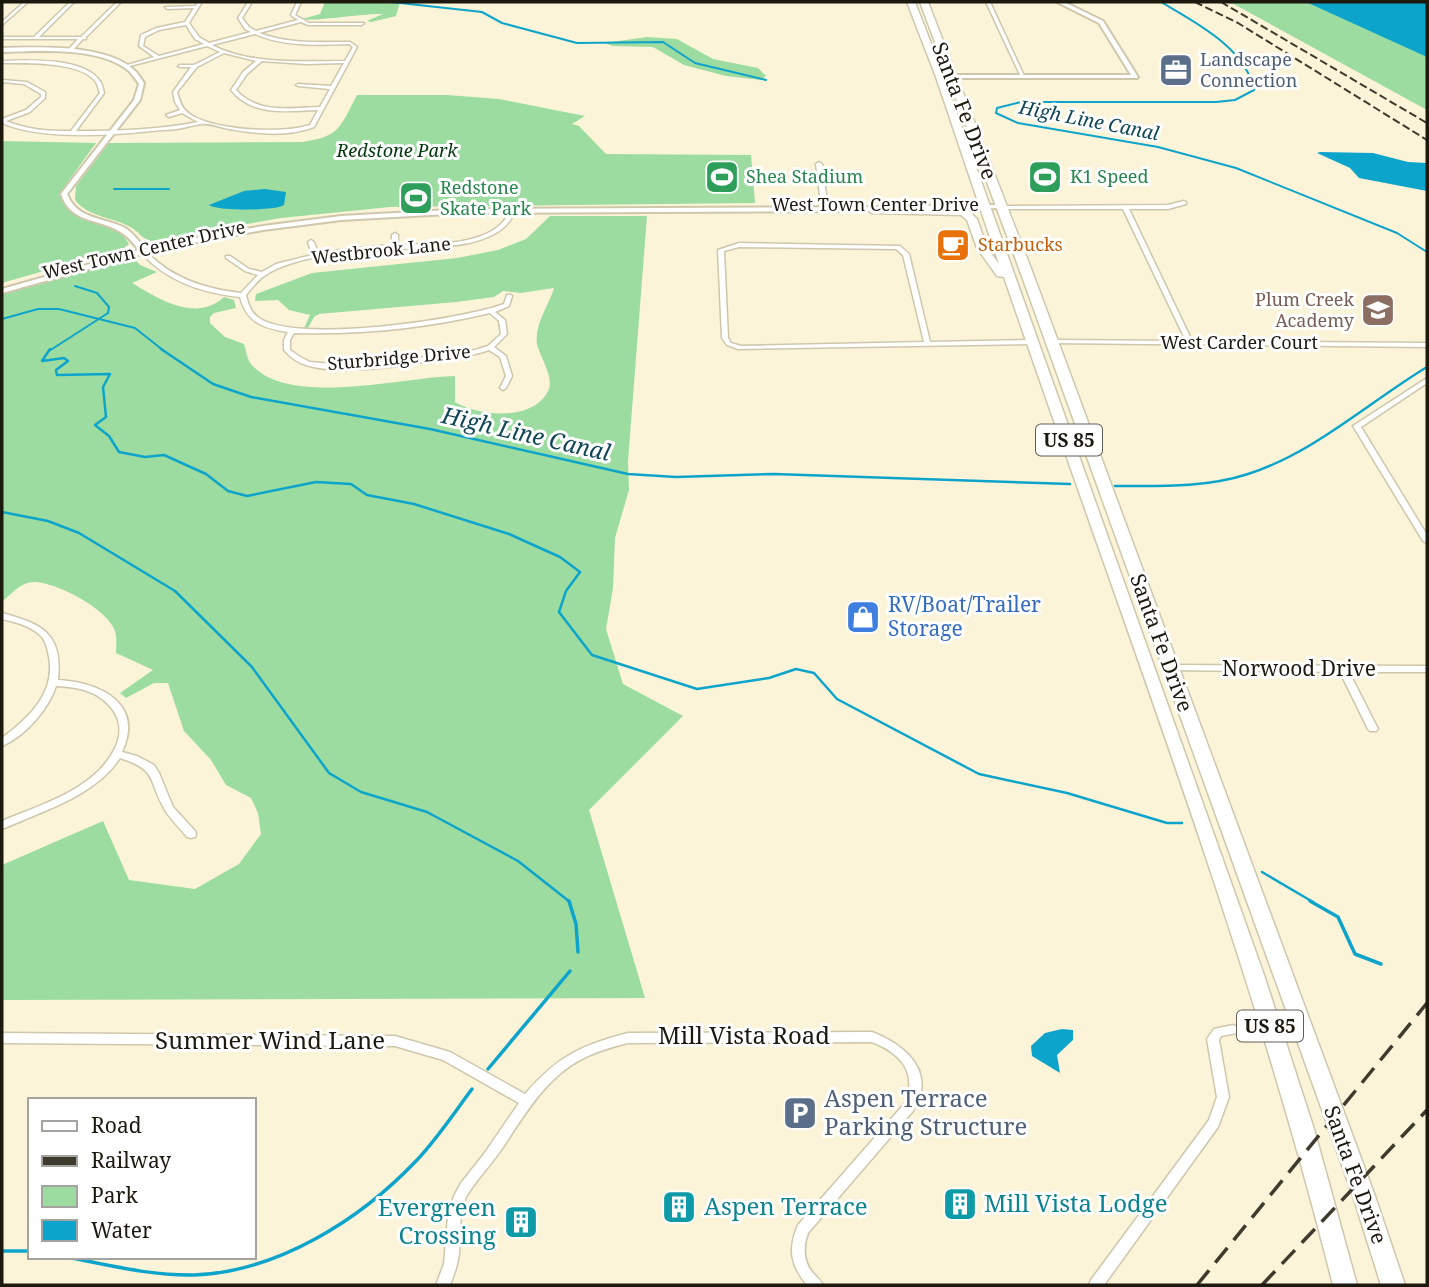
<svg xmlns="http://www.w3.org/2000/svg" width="1429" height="1287" font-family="'Noto Serif',serif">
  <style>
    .green { fill: #9cdca1 }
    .water { fill: #0da4cb }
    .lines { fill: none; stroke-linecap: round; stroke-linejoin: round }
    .stream-far2 { stroke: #0da4cb; stroke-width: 2 }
    .stream-far1 { stroke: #0da4cb; stroke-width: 2.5 }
    .stream { stroke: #0da4cb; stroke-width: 3.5 }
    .minor-casing { stroke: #cec7ac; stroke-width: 3 }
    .tertiary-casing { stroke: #cec7ac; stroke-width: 4 }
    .trunk-casing { stroke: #cec7ac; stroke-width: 3 }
    .minor { fill: #fff; fill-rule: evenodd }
    .tertiary { fill: #fff; fill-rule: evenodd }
    .trunk { fill: #fff; fill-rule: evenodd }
    .rail-far1 { stroke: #3e3a2d; stroke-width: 2; stroke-dasharray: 8 3.5; stroke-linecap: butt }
    .rail { stroke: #3e3a2d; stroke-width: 3.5; stroke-dasharray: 19 10; stroke-linecap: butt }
    .labels { text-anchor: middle; stroke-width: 6; stroke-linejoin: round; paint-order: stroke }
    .far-service-label { font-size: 18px; fill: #4e5e75; stroke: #fff; text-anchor: start }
    .far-park-label { font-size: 18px; font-style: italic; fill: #00370b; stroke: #fff }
    .far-leisure-label { font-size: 18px; fill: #27864d; stroke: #fff; text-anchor: start }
    .far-street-label { font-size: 18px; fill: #1c190f; stroke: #fff }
    .far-food-label { font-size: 18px; fill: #c56008; stroke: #fff; text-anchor: start }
    .far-education-label { font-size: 18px; fill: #785e54; stroke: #fff; text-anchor: end }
    .far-water-label { font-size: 19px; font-style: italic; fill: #104656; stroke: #fff }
    .shield { fill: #fff; stroke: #605e57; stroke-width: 2 }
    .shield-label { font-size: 19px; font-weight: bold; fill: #1c190f }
    .street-label { font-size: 21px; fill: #1c190f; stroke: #fff }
    .shop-label { font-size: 21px; fill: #366cbe; stroke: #fff; text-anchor: start }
    .water-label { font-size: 23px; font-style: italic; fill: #104656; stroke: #fff }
    .near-street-label { font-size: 24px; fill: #1c190f; stroke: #fff }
    .near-service-label { font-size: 24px; fill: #4e5e75; stroke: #fff; text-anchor: start }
    .near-culture-label { font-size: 24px; fill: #0d838f; stroke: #fff; text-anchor: start }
  </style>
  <rect width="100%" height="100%" fill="#fcf4d8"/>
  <g class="green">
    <path d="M325,2H400L396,16L371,22L367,21L383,14C366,13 311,22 302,19L320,14Z"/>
    <path d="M1230,2H1427V110Z"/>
    <path d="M647,37L677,39L713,59L758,68L766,76L761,80L726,76L684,65L653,47L613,46L604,43Z"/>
    <path d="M357,95H447L499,99L585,116L572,124L579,126L606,154L751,155L755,203L390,207L281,218L151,241C142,239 140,233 132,228C114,217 89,218 75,200L76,186L109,143L302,142C340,137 340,127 357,95Z"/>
    <path d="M2,141L96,143L62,190L61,198C71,227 115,216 129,244L124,248L2,283Z"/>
    <path d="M550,216H647L628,461L629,490L615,538L613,588L606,629L623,684L683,716L589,810L645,998L2,1000V865L103,821L129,880L195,889L239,864L261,834L258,813L251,798L226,785L211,760L184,731L168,683H154L126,698L120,693L153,670L116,653C116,646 117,637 115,631C108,609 56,582 34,582C21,582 11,594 2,602V294L133,257L140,265L157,272L132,283C159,299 196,323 224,297L234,300L236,308L214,313L210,317V323L225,337L244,344C246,350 247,359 251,364C288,408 403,377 455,376V402C478,416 533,422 548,391C555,379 540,357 537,344C534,325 549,305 554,288L521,293L503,291L494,297L456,302L319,314L314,317L308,328H304L310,315L289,310L278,300L255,301L256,294L312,273L457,258L498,250L526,239Z"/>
  </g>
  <g class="water">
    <path d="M1306,2H1427V57Z"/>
    <path d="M1320,152L1373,153L1408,162L1427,163V191L1359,178L1350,168L1317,153Z"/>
    <path d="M265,189L286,192L284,205C275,211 216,211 209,205L244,191Z"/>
    <path d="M1062,1029L1073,1030V1040L1057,1055L1060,1073L1032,1056L1031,1046L1045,1033Z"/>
  </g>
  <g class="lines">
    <g class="stream-far2">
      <path d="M391,2L482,12L502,23L577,43L663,42L695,63L766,80"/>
      <path d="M1161,2C1195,22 1246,48 1254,90L1235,100L1216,102H1021L997,108L996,113L1018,123L1158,147L1236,168L1397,233L1427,252"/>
      <path d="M114,189H169"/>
      <path d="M2,319L38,309H59L135,328L164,351"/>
      <path d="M49,351L108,313L109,307L97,293L75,286"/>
    </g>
    <g class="stream-far1">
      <path d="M50,349L42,361L64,358L68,361L56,370L57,375L110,374L103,387L106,417L95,425L109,436L119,452L145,457L164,455L206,474L228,491L247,496L316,482L351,484L367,495L414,504L509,534L560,557L580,572L566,591L559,612L592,655L697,689L769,678L796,669L814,673L837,699L979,774L1067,793L1167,823H1182"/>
      <path d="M161,349L213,384L251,397L430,429L628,474L676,477L774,474L1070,484"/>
      <path d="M1115,486C1159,486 1205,488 1248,474C1314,453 1369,402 1427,367"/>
      <path d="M2,512L48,521L79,533L175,591L252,667L329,773L361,792L427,812L518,861L570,902"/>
      <path d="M1262,872L1313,902"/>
    </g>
    <g class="stream">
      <path d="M569,901L576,924L578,952"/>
      <path d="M1310,901L1338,917L1355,954L1381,964"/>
      <path d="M488,1069L570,971"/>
      <path d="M2,1251H30"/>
      <path d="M67,1257C109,1265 151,1276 194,1275C277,1272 360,1220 416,1161C437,1139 454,1113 472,1089"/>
    </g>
    <g class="minor-casing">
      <g id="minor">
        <path d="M24,2H28L2,25V22Z"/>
        <path d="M70,2H74L39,37H81L117,2H121L86,37V39H83L71,52L67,51L78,39H2V37H34Z"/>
        <path d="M198,2H202L189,23L199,37L209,43L251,32L245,29L238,18L248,2H252L242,18L249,27L256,31L298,20L291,15L297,2H301L295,15L309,23H364L362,25H308L301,22L259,33C288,44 319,42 350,42L357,47L314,127C287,137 257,134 229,129C221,128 211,123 203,124C198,124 192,126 187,127C179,129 170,130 161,130C116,135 42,141 2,123V119L26,110L41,97V94L24,84L2,82V80L27,82L45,92V98L30,112L6,121C27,130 49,131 71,131L100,93C98,89 98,85 96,82C81,61 25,63 2,63V61C27,60 87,57 101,83C103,86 103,90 104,93L76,131C117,131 158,130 198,122L182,113L169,117L166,115L180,110L175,102L173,92L191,67H180L178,66L180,65H194L220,52L207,46L126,67L124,66L154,57L139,46L141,35L156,28L185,22L194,8L167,9L165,7L196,6ZM186,25L195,39L204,44L159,56L143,46L145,37L159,30ZM255,34C284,47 318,45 349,44L353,47L345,61C303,61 250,65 212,45ZM224,53L256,61L243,72L231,90C253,117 287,111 318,110L310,125C283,134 209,131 187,112C181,107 179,99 177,92L197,67ZM262,61L306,64L344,63L331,86L298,84L296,85L298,86L330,89L320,107C291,108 257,114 236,90L247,74Z"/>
        <path d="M986,2H990L1025,78L1021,77Z"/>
        <path d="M819,162L822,164L827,203L824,205L821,203L816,164Z"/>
        <path d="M1184,201L1186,202V204L1168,209H1129L1192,341L1427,343V347L1049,343V341L1051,340L1186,341L1123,209H1001L998,207L999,206L1168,205Z"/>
        <path d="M513,205L518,206C513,218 506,228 494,234C472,246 446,246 421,248C378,250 301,251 264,276C257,281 252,288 246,295C248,304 251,313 259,318C297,344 460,320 504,304L507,295H511L512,296L509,306L495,312L505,320L507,334L494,347L506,356L512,376L506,388L503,390L500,388L506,376L500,357L489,350C469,357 447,359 425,362C392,367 338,375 306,365C297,362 290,357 284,350V340L288,332C263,328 247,323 240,297C202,293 165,281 140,251L145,250C170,278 205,289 241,293L258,275L245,271L226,258V256H230L249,269L262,272L276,264L312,255L308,242L311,240L314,242L318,253L355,248L392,245V235L395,233L398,235V245C429,243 477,247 501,224C507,218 510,212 513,205ZM490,313L499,321L501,334L488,346L475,350L391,362L345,365L310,362L300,357L290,350V340L294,333C359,335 427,328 490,313Z"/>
        <path d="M739,243L900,246L909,254L930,342L1033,340L1036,342L1033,344L738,349L727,345L722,338L718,250ZM739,247L896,249L903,255L924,342L741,346L731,343L728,338L724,251Z"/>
        <path d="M1427,378V383L1361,427L1427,535V543L1423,541L1353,426Z"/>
        <path d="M2,613C42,624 63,633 58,680C99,682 145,703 122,752L137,756L154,765L159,773L173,807L195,831L196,834L195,837L191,838L187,837C180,828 171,820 165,810C147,779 159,771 120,758C100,788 65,803 33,816C23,820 12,825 2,829V821C42,804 97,789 116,746C121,734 121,721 113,710C99,691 79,687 56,686C49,709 24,737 2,746V738C28,719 56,693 49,657C48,651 46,642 42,637C32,626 15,622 2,619Z"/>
        <path d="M1170,665L1427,666V672H1349L1378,729L1376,731H1370L1368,729L1340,672L1167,670L1166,668L1167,666Z"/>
        <path d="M1233,1025L1237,1027L1239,1030L1237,1033L1221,1036L1219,1040L1229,1097L1218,1127L1104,1285H1089L1091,1280L1209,1120L1217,1097L1207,1039L1214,1029Z"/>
        <path d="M872,1032C898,1042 929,1063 920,1096C918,1101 915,1106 913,1111L808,1233C803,1247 803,1260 812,1272C816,1277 820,1279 823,1285H807C790,1265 788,1248 798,1225L905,1103C918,1072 900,1053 872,1042L628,1043C612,1047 597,1051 582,1059C545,1078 524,1116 501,1150C490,1166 476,1180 466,1197C458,1215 461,1234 459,1253C458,1264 454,1275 450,1285H436L444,1264L448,1217L454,1196L461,1183L484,1154L519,1103L443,1060L395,1046L2,1043V1033L395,1036L450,1052L525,1094C557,1057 581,1045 628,1033Z"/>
      </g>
    </g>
    <g class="tertiary-casing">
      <g id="tertiary">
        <path d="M1057,2H1064L1103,21L1138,77L1137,78H949V76L951,75H1131L1099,23Z"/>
        <path d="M2,48C38,47 106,44 134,70C138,73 141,79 144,83L140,100L67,194C77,220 104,217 125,228C133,233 139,241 145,249L163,244L263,226L341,216L466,209L879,207L882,209L879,211L466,213L341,220L263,230L164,248L2,293V289L139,250C133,243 128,236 119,231C96,218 71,223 61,194L134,100L139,84C136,80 133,75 129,71C99,46 39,51 2,52Z"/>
        <path d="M1001,205L1004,207L1003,208L895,210L892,208L895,206Z"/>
      </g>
    </g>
    <g class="trunk-casing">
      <g id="trunk">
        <path d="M907,2H915L944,77L1264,975L1314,1129L1357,1285H1333C1247,942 1118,611 1004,277L997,276L977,248L967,220L961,215L872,213L867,210L872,207L968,210L977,219L987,248L999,264L936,77Z"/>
        <path d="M920,2H928L1032,271L1375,1196L1405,1285H1381L1353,1196L1020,271Z"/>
      </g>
    </g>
    <use href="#minor" class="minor"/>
    <use href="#tertiary" class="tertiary"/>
    <use href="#trunk" class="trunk"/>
    <g class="rail-far1">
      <path d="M1195,2L1238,23L1427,140"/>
      <path d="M1221,2L1427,123"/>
    </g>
    <g class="rail">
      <path d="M1197,1285L1427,1003"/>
      <path d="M1262,1285L1427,1110"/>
    </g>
  </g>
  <defs>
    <g id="office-square" transform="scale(1.75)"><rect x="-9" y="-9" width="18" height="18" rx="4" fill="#5c6f8a" stroke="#fff"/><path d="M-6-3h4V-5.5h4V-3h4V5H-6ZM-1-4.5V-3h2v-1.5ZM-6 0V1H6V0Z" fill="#fff"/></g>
    <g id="stadium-square" transform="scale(1.75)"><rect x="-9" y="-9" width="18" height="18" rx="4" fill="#2e9e5b" stroke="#fff"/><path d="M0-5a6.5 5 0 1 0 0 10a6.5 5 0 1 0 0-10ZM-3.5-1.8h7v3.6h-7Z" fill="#fff"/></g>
    <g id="cafe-square" transform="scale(1.75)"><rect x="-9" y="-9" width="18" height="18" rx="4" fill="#e8710a" stroke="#fff"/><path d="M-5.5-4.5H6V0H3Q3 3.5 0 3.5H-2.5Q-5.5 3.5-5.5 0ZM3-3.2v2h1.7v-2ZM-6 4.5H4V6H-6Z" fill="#fff"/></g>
    <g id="school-square" transform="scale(1.75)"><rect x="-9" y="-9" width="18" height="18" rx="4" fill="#8d6e63" stroke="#fff"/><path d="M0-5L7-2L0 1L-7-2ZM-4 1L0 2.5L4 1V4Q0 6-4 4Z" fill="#fff"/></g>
    <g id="shop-square" transform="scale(1.75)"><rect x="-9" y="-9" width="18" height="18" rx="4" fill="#3f7fe0" stroke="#fff"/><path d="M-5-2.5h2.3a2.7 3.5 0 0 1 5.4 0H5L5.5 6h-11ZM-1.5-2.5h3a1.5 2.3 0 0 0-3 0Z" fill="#fff"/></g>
    <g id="parking-square" transform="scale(1.75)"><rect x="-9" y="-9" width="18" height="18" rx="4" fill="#5c6f8a" stroke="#fff"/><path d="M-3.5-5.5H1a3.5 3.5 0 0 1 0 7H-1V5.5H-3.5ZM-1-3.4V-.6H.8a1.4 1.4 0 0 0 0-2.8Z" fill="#fff"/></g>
    <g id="building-square" transform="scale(1.75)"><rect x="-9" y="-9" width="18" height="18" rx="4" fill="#0f9aa8" stroke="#fff"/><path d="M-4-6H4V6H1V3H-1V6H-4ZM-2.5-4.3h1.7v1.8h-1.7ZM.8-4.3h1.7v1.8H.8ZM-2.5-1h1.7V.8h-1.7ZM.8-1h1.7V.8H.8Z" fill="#fff"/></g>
  </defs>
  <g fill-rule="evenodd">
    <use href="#office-square" x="1176" y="70"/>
    <use href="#stadium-square" x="722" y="177"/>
    <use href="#stadium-square" x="1045" y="177"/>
    <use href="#stadium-square" x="416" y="198"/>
    <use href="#cafe-square" x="953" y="245"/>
    <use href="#school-square" x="1378" y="310"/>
    <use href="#shop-square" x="863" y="617"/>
    <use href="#parking-square" x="800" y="1113"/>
    <use href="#building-square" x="960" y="1204"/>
    <use href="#building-square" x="679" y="1207"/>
    <use href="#building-square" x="521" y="1222"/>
  </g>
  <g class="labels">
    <g class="far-service-label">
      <text x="1200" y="66">Landscape<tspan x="1200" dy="21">Connection</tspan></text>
    </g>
    <g class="far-park-label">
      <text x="397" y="157">Redstone Park</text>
    </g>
    <g class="far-leisure-label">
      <text x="746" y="183">Shea Stadium</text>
      <text x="1070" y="183">K1 Speed</text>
      <text x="440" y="194">Redstone<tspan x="440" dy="21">Skate Park</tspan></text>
    </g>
    <g class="far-street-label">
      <text x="875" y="211">West Town Center Drive</text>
      <text transform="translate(144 250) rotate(-13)" y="6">West Town Center Drive</text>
      <text transform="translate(381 251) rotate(-6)" y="6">Westbrook Lane</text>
      <text x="1239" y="349">West Carder Court</text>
      <text transform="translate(399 358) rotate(-5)" y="6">Sturbridge Drive</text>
    </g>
    <g class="far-food-label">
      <text x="978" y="251">Starbucks</text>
    </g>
    <g class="far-education-label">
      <text x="1354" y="306">Plum Creek<tspan x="1354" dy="21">Academy</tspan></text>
    </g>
    <g class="far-water-label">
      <text transform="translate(1089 120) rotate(11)" y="7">High Line Canal</text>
    </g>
    <g class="shield">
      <rect x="1036" y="424.5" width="66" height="31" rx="5"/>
      <rect x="1237" y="1010.5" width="66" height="31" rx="5"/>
    </g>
    <g class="shield-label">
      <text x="1069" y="447">US 85</text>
      <text x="1270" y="1033">US 85</text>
    </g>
    <g class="street-label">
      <text transform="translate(964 111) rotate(69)" y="7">Santa Fe Drive</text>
      <text transform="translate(1161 643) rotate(70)" y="7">Santa Fe Drive</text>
      <text x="1299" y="676">Norwood Drive</text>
      <text transform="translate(1355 1175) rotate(70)" y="7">Santa Fe Drive</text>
    </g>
    <g class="shop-label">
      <text x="888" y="612">RV/Boat/Trailer<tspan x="888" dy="24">Storage</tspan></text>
    </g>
    <g class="water-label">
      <text transform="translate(526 434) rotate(13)" y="8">High Line Canal</text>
    </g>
    <g class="near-street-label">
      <text x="744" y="1044">Mill Vista Road</text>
      <text x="270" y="1049">Summer Wind Lane</text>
    </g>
    <g class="near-service-label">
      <text x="824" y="1107">Aspen Terrace<tspan x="824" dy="28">Parking Structure</tspan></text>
    </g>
    <g class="near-culture-label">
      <text x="984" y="1212">Mill Vista Lodge</text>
      <text x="704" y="1215">Aspen Terrace</text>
      <text x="496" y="1216" text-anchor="end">Evergreen<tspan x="496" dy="28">Crossing</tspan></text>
    </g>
  </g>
  <rect width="1429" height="1287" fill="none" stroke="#1c190f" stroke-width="7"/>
  <rect x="28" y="1098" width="228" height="161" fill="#ffffff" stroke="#a4a39f" stroke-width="2"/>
  <rect x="42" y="1121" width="35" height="10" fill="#ffffff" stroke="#a4a39f" stroke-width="2"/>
  <text x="91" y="1133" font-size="21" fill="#1c190f">Road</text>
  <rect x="42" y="1156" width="35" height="10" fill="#3e3a2d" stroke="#a4a39f" stroke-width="2"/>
  <text x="91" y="1168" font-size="21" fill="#1c190f">Railway</text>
  <rect x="42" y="1186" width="35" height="21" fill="#9cdca1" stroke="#a4a39f" stroke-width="2"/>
  <text x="91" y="1203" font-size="21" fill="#1c190f">Park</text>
  <rect x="42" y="1220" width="35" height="21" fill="#0da4cb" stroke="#a4a39f" stroke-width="2"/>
  <text x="91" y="1238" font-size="21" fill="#1c190f">Water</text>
</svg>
